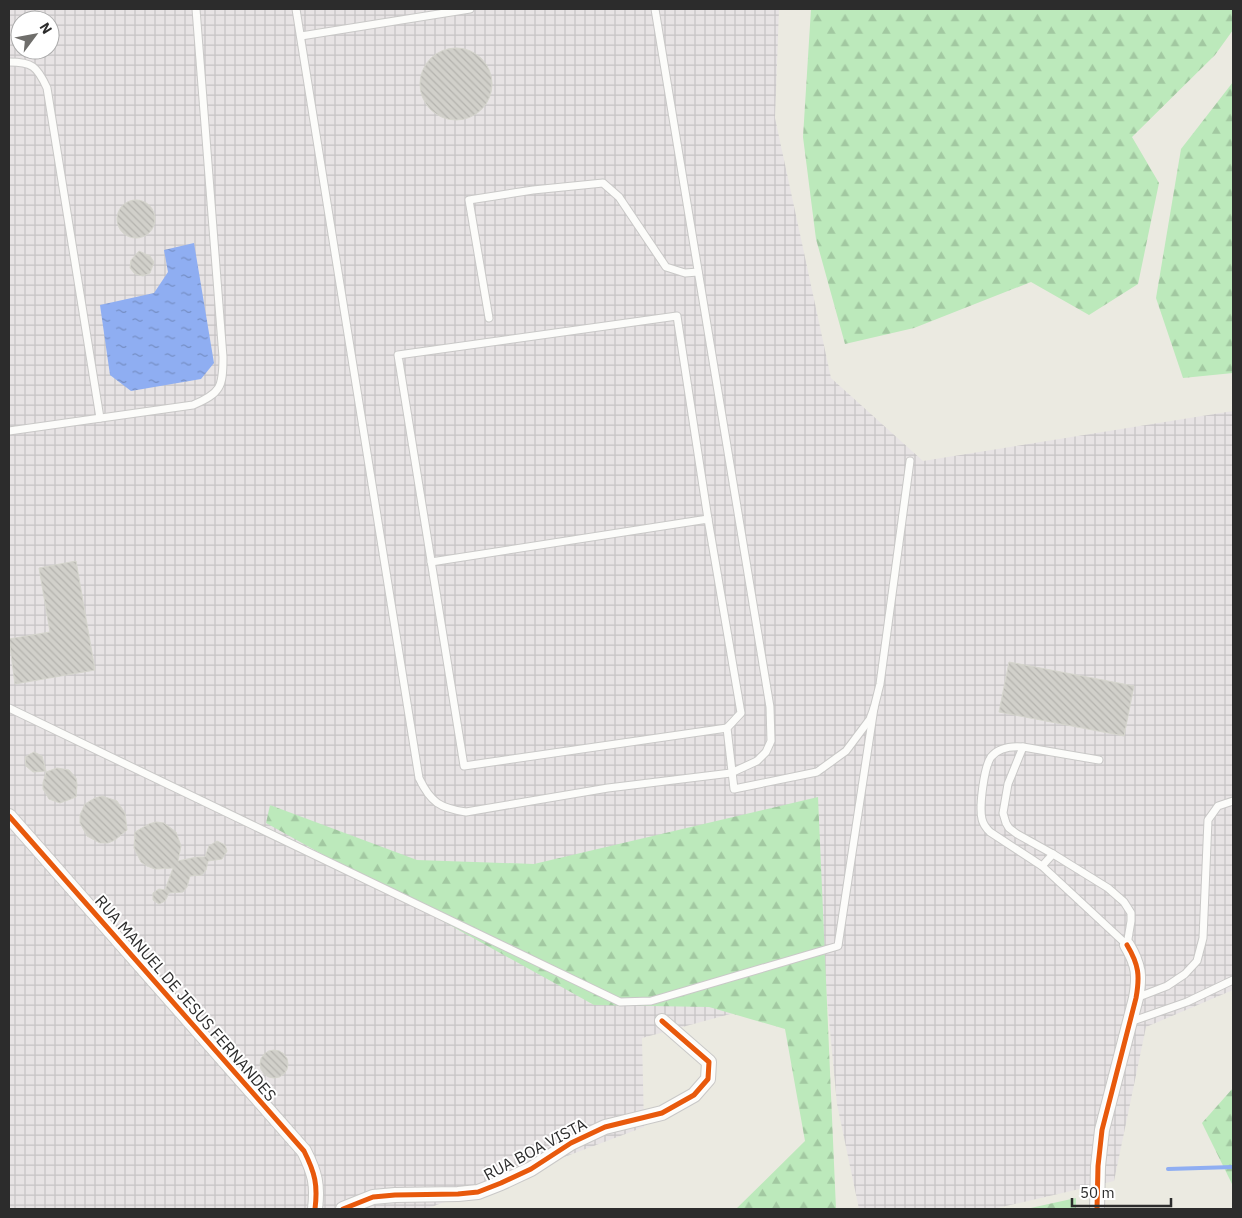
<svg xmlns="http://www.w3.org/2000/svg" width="1242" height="1218" font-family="'IBM Plex Sans',sans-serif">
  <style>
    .industrial { fill: url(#industrial-grid); fill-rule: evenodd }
    .forest { fill: url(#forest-firs) }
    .water { fill: url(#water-ripples) }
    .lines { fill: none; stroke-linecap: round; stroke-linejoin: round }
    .stream { stroke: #8faef2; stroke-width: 4 }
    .building { fill: url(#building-back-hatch); stroke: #d5d5cd }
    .lane-casing { stroke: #c9c8c7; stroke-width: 9 }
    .street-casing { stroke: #c9c8c7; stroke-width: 16 }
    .lane { stroke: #fcfcfa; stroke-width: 7 }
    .street { stroke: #fcfcfa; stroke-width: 14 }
    .cycleway-casing { stroke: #fff; stroke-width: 8 }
    .cycleway { stroke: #e8590c; stroke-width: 5 }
    .labels { text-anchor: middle; stroke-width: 4; stroke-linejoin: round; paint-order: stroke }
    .street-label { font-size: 16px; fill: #2c2c2c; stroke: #fff }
  </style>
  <defs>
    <pattern id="industrial-grid" width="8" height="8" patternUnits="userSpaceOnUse" patternTransform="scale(1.25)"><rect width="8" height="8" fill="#e7e3e4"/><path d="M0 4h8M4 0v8" fill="none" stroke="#c6c3c4"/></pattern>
    <pattern id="forest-firs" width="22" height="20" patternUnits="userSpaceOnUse" patternTransform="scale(1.25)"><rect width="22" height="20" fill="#bce9bb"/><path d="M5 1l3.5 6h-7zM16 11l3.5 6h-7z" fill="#a2c8a1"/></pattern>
    <pattern id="water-ripples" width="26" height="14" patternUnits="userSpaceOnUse" patternTransform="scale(1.25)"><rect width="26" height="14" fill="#8faef2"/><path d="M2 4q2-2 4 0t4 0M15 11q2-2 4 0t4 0" fill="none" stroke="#758ec4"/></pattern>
    <pattern id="building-back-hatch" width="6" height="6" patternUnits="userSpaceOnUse" patternTransform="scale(1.25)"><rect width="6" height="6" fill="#d1d0ca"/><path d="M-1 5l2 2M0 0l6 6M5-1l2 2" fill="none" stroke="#b4b3ae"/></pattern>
  </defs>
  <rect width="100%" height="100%" fill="#ebeae1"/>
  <path class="industrial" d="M9,9H779L775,118L831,378L923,461L1233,411V990L1146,1027L1114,1181L993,1209H859L837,1104L826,988L642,1038L644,1127L426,1209H9ZM20,20H50V50H20Z"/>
  <g class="forest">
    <path d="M811,9H1233V30L1215,55L1132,137L1159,183L1138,284L1089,315L1031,282L914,328L845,344L816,239L803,137Z"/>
    <path d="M1233,82V373L1183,378L1156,298L1181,149Z"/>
    <path d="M818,797L836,1209H736L805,1141L785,1029L709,1007L594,1005L266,823L270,805L417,860L534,864Z"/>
    <path d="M1233,1088V1186L1202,1123Z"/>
    <path d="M1076,1198V1209H1026Z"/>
  </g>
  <path class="water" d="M194,243L214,363L201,379L131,391L110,375L100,305L154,293L168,272L164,250Z"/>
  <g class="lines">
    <path class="stream" d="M1168,1169L1233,1167"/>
  </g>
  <g class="building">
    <circle cx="456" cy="84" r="36"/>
    <circle cx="136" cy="219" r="19"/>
    <path d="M139,251L150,256L154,262L150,273L143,276L135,274L130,268L131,260Z"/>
    <path d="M76,561L95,670L15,684L9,639L50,632L39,568Z"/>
    <path d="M1009,662L1134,686L1124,736L999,712Z"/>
    <path d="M34,752L42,756L46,771L33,772L26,766L25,757Z"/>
    <path d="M57,768L69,770L76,778L77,784L76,797L60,803L49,799L43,789V783L46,772Z"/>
    <path d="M102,796L117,801L125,813L127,830L115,840L108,843H100L87,836L80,823V815L85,804L95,798Z"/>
    <path d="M156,822L164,823L176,832L181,846L178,861L197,857H205L209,846L217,841L225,845L227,851L222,859L208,861L206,870L202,875L190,876L187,887L183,892L169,893L165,901L159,904L153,900V893L159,889L165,890L173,868L155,869L147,866L141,862L134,848L135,832L149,824Z"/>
    <circle cx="274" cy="1064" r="14"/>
  </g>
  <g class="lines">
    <g class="lane-casing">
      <g id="lane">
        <path d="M296,9L419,778C431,803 440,808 466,812L608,788L731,773L757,761L766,752L771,741L770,707L655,9"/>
        <path d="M301,36L470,9"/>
        <path d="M9,62C32,62 37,66 47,88L100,418"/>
        <path d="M489,318L469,200L533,190L603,183L619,197L666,267L685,273L698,272"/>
        <path d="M9,431L193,405C221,393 223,387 223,357L196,9"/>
        <path d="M708,519L677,316L398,355L464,766L727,728"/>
        <path d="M431,562L708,519L741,713L727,728L734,789L817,772L846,751L870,719L874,708L880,684L910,461"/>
        <path d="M9,708L620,1002L651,1001L838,946L874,708"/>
        <path d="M1023,747L1008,784L1003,813L1006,823L1009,828L1017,834L1053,854L1108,888L1124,902L1131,913V921L1127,945"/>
        <path d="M1099,760L1023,747C1011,746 999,747 991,757C984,767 979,807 982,819C983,824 986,828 990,832L1042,866L1127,945"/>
        <path d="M1042,866L1053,854"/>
        <path d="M1136,998L1167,986L1185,974L1197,961L1203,938L1208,820L1218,806L1233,801"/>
        <path d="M1130,1022L1187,1002L1233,980"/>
      </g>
    </g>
    <g class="street-casing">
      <g id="street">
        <path d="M9,816L304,1151C315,1173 318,1185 315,1209"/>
        <path d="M343,1209L373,1197L395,1195L458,1194L478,1192L501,1183L531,1169L571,1143L605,1127L662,1113L694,1095L708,1079L709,1062L662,1021"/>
        <path d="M1097,1209L1098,1166L1102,1130L1136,998C1140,976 1139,965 1127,945"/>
      </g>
    </g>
    <use href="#lane" class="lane"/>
    <use href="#street" class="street"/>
    <g class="cycleway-casing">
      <g id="cycleway">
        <path d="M9,816L304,1151C315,1173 318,1185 315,1209"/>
        <path d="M343,1209L373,1197L395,1195L458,1194L478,1192L501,1183L531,1169L571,1143L605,1127L662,1113L694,1095L708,1079L709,1062L662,1021"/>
        <path d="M1097,1209L1098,1166L1102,1130L1136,998C1140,976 1139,965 1127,945"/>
      </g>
    </g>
    <use href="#cycleway" class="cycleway"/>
  </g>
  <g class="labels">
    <g class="street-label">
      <text transform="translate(186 998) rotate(49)" y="6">RUA MANUEL DE JESUS FERNANDES</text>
      <text transform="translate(535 1149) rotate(-28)" y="6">RUA BOA VISTA</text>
    </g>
  </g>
  <rect width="1242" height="1218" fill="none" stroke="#2c2c2c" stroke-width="20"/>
  <g transform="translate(35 35) rotate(58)"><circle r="24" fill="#ffffff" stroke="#ababab"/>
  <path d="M0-4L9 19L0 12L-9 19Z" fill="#6f6e6b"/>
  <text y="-8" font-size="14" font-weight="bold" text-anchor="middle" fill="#2c2c2c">N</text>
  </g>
  <path d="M1072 1198v8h99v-8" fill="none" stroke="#2c2c2c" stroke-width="2.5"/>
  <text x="1080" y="1198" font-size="15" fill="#2c2c2c" stroke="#ffffff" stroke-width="4" paint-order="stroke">50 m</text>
</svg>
